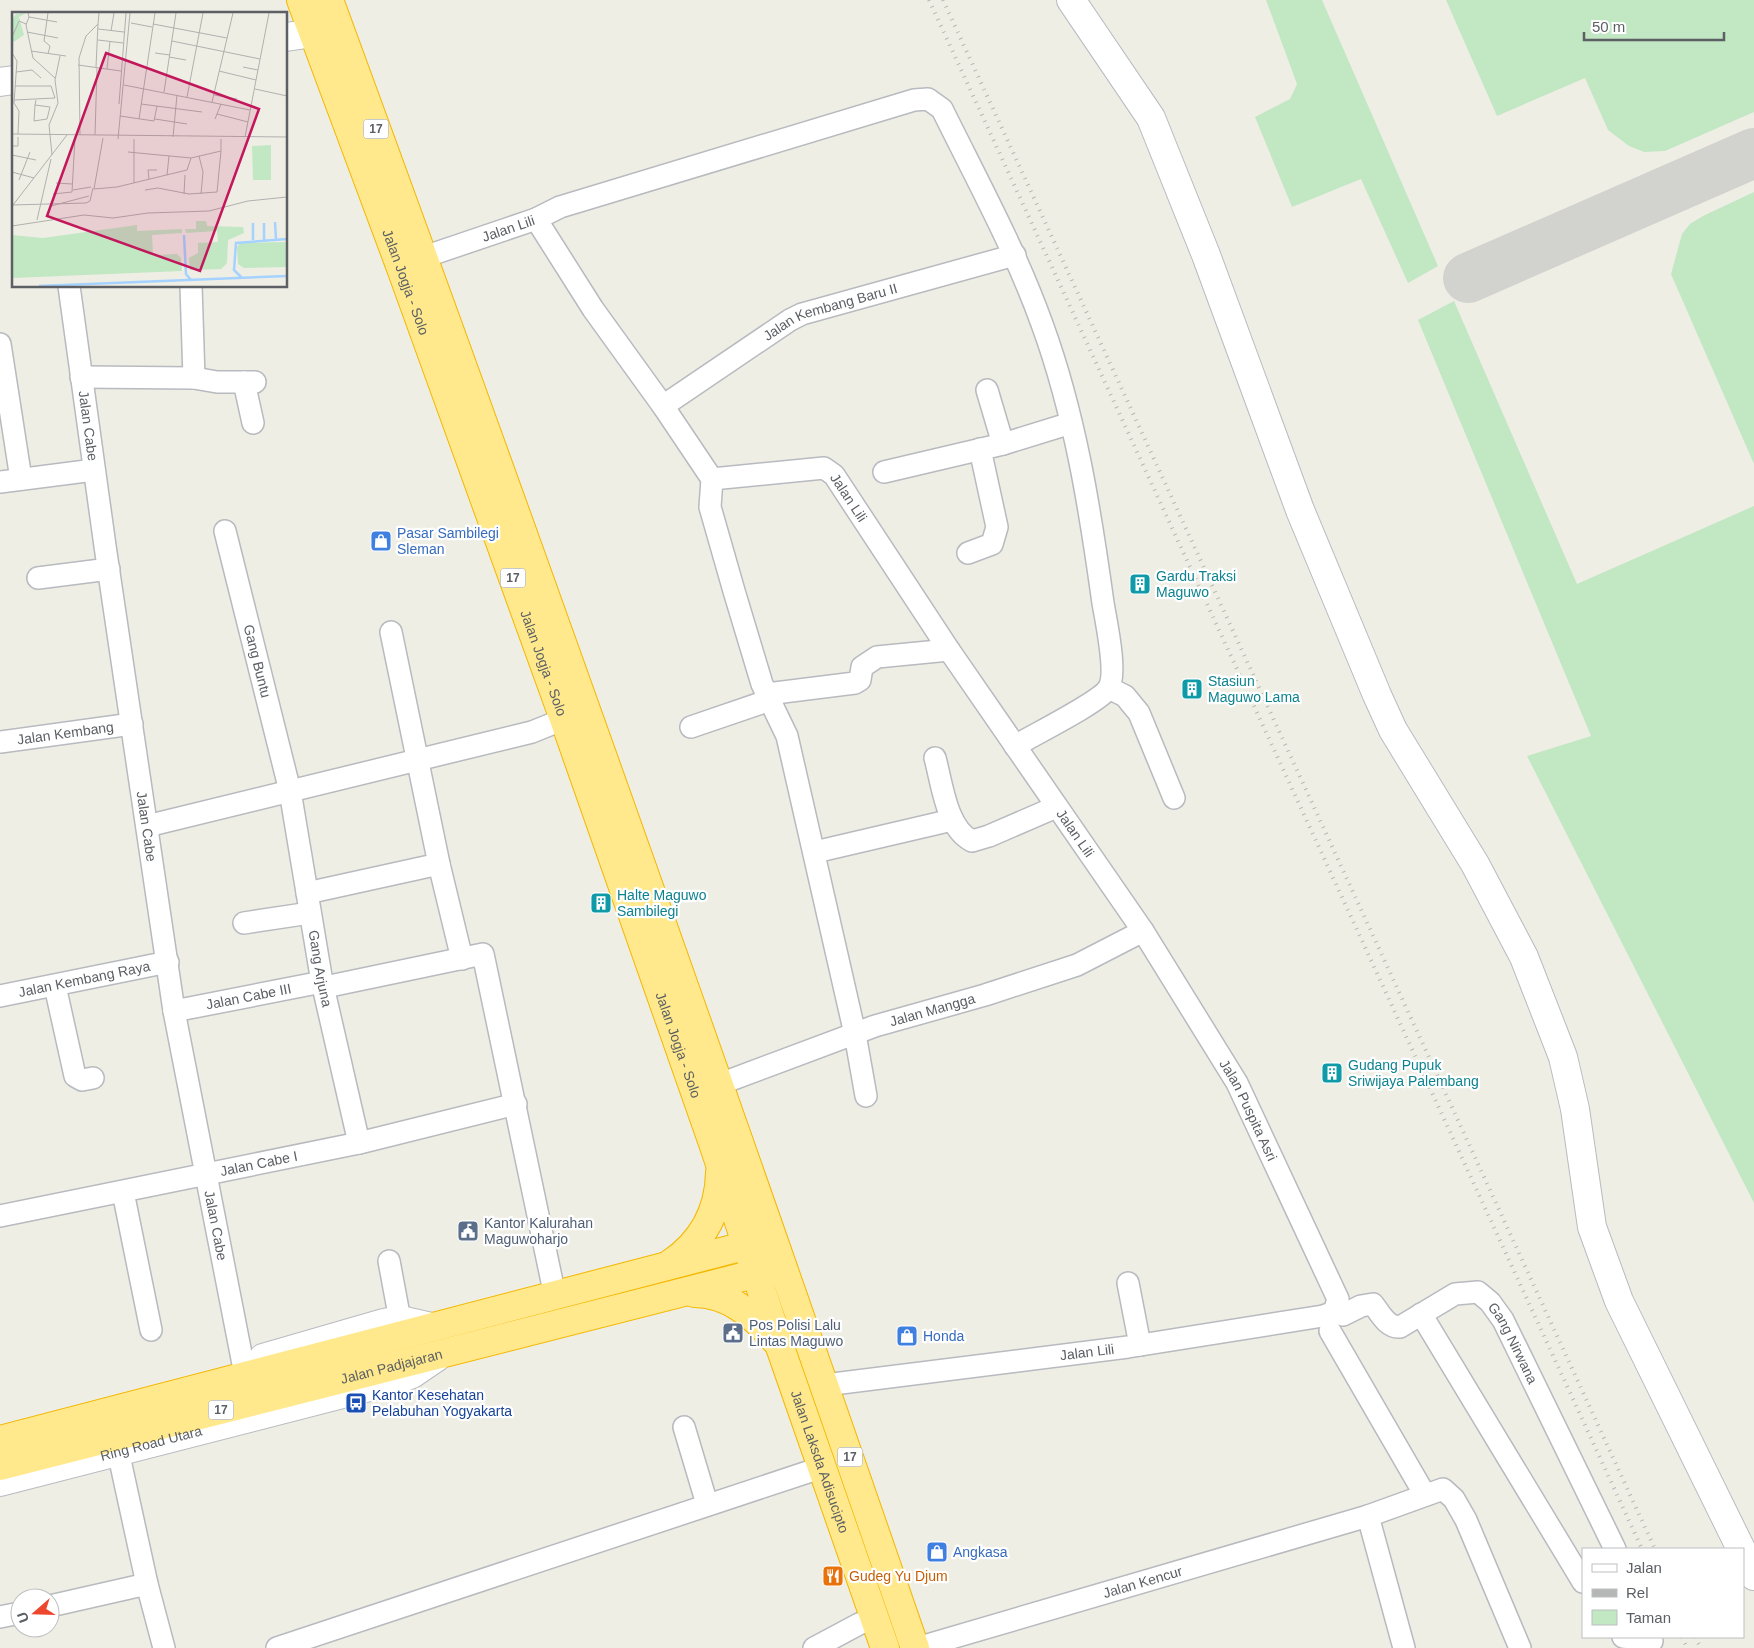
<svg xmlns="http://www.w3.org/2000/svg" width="1754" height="1648" font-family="Helvetica,sans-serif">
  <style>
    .green { fill: #c1e7c3 }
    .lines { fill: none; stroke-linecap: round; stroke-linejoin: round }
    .taxiway { stroke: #d2d2ce; stroke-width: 50 }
    .street-casing { stroke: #b7babf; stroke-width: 24 }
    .secondary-casing { stroke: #b8bbc1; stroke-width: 30 }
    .highway-casing { stroke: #f4b700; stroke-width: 30 }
    .street { stroke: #fff; stroke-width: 21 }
    .secondary { stroke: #fff; stroke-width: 28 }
    .highway { stroke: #ffe98c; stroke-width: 28 }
    .rail { stroke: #b5b6b6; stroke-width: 4; stroke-dasharray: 1 6; stroke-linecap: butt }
    .labels { text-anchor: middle; stroke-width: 4.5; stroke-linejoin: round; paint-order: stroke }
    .shield { fill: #fff; stroke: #8d9093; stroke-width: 1 }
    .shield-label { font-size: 12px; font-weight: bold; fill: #5c6065 }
    .street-label { font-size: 14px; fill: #5c6065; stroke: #fff }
    .shop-label { font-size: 14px; fill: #366cbe; stroke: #fff; text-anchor: start }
    .culture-label { font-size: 14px; fill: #0d838f; stroke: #fff; text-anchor: start }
    .service-label { font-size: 14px; fill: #4e5e75; stroke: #fff; text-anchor: start }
    .transit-label { font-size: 14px; fill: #164399; stroke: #fff; text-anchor: start }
    .food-label { font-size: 14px; fill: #c56008; stroke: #fff; text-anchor: start }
    .inset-river { fill: none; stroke: #a5d2ff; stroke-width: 2.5 }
    .inset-road { fill: none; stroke: #b0b1ae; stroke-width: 1 }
    .view { fill: #c2185b; fill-opacity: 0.15; stroke: #c2185b; stroke-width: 2.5 }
    .inset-edge { fill: none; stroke: #5c6065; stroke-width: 2.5 }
  </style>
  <rect width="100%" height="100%" fill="#efeee5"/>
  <g class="green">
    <path d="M1266,0H1322L1438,266L1408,283L1361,179L1292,207L1255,117L1290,99L1297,84Z"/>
    <path d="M1446,0H1754V112L1665,151L1644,152L1629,146L1608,130L1585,78L1497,116Z"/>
    <path d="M1754,192V464L1671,274L1682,234L1690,224L1703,216Z"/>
    <path d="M1454,301L1577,584L1754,506V1203L1527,756L1591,736L1418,320Z"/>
  </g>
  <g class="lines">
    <path class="taxiway" d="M1468,278L1754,153"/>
    <g class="street-casing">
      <g id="street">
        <path d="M536,219L560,207L914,100L928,99L942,109C977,180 1015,249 1042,324C1075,414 1090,509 1103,603C1106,621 1118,675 1108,689C1098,703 1033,735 1015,746"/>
        <path id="s1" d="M424,257L536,219L593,309L663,406L712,479L824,468L834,475L949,650L1143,931L1237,1083L1338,1299L1334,1312L1323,1316L1128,1347L825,1385"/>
        <path id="s2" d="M69,286L105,546L174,1011L243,1364"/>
        <path d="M191,286L194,378"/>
        <path d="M0,344L21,479"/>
        <path d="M81,377L194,378L217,382H255"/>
        <path d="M244,382L253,423"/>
        <path d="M987,390L1003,444"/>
        <path id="s3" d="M663,406L790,320L802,314L1015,255"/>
        <path d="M884,472L1003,444L1071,423"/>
        <path d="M712,479L710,507L734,591L762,684L787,736L855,1034L866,1096"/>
        <path d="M0,482L94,470"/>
        <path id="s4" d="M225,531L290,791L322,982L359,1143"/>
        <path d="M968,553L992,544L997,527L980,449"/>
        <path d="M38,578L109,569"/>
        <path d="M391,632L439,864L462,959"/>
        <path d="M1109,688L1125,696L1139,713L1174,798"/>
        <path d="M767,694L855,683L860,680L862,667L877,657L949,650"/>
        <path d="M691,727L770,700"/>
        <path id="s5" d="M0,742L132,724"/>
        <path d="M935,758C942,783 946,828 972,841L989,836L1056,807"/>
        <path d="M147,826L532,732L564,719"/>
        <path d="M815,852L952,820"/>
        <path d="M307,893L439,864"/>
        <path d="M244,923L310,913"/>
        <path d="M55,986L75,1076L82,1080L93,1078"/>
        <path d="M325,987L483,954L555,1296"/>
        <path id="s6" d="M0,996L168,962"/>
        <path id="s7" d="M174,1011L322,982"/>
        <path id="s8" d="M720,1084L875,1026L985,995L1077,965L1143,931"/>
        <path d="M123,1192L151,1330"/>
        <path id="s9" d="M0,1216L359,1143L516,1104"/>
        <path d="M389,1261L400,1320"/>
        <path d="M1128,1283L1140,1345"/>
        <path id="s10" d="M1334,1312L1343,1315L1361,1306L1373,1304C1380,1313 1387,1328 1400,1327L1455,1294L1478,1292L1490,1302L1503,1320L1615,1549"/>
        <path d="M1421,1314L1583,1582"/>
        <path d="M1330,1331L1425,1495"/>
        <path d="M684,1427L707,1504"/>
        <path d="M118,1451L147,1584L164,1648"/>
        <path d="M1368,1516L1404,1648"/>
        <path d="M50,1606L147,1584"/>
        <path d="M0,1617L20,1613"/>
        <path d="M1623,1637L1652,1641"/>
        <path d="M277,1648L823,1467"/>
        <path d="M814,1648L859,1624L875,1618"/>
        <path id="s11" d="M917,1648L1368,1516L1443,1489L1454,1499L1466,1520L1520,1648"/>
      </g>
    </g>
    <g class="secondary-casing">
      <g id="secondary">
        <path d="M1071,0L1151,118L1206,255L1300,510L1377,695L1393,730L1475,864L1524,957L1563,1057L1575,1109L1592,1227L1619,1301L1741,1549"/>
        <path d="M286,37L313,33"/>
        <path d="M0,82L14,80"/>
        <path d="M263,1358L384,1323L400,1320L431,1327"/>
        <path id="s12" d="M0,1482L397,1380L412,1374L437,1357"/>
        <path d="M1743,1553L1754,1576"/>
      </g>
    </g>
    <g class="highway-casing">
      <g id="highway">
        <path id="s13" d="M301,0L402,271L564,719L715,1149L780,1347L885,1648"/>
        <path d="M329,0C530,547 725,1097 915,1648"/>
        <path d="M670,1264C703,1242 719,1212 720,1173"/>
        <path d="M694,1293C729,1293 753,1315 775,1340"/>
        <path d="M0,1440L763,1241"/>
        <path id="s14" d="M0,1466L774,1269"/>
      </g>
    </g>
    <use href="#street" class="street"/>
    <use href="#secondary" class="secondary"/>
    <use href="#highway" class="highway"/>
    <g class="rail">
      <path d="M929,0L1642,1549"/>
      <path d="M943,0L1655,1549"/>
      <path d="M1682,1637L1687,1648"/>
      <path d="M1695,1637L1701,1648"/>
    </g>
  </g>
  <defs>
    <g id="shop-square" transform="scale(1.125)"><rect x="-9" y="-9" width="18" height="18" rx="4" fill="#3f7fe0" stroke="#fff"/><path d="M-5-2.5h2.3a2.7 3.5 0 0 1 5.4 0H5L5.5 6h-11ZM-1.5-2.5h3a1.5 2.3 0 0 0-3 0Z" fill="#fff"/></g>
    <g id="building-square" transform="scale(1.125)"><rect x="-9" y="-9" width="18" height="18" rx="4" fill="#0f9aa8" stroke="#fff"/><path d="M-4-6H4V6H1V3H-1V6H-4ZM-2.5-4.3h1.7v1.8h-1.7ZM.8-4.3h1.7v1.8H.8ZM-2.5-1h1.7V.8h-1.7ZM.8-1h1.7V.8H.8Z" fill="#fff"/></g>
    <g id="civic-square" transform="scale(1.125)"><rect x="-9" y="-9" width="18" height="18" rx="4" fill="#5c6f8a" stroke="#fff"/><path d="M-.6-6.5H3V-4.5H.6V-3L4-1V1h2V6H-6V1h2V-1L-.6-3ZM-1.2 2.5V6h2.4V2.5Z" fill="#fff"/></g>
    <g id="bus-square" transform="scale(1.125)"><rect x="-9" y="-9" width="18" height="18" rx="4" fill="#1a4fb4" stroke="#fff"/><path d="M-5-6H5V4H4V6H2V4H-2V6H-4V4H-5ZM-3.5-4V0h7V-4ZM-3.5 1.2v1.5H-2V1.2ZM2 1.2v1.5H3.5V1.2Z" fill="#fff"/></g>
    <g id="restaurant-square" transform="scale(1.125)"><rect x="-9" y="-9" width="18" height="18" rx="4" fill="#e8710a" stroke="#fff"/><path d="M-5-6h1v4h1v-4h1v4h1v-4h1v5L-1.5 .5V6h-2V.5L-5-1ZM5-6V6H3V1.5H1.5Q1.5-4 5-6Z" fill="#fff"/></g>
  </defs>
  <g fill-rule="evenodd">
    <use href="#shop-square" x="381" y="541"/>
    <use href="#building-square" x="1140" y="584"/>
    <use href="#building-square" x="1192" y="689"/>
    <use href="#building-square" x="601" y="903"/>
    <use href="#building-square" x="1332" y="1073"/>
    <use href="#civic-square" x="468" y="1231"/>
    <use href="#civic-square" x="733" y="1333"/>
    <use href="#shop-square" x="907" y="1336"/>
    <use href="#bus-square" x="356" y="1403"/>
    <use href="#shop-square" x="937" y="1552"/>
    <use href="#restaurant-square" x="833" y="1576"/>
  </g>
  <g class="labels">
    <g class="shield">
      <rect x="363.5" y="119.5" width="25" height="19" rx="4"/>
      <rect x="500.5" y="568.5" width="25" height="19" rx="4"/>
      <rect x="208.5" y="1400.5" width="25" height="19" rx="4"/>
      <rect x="837.5" y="1447.5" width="25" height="19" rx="4"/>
    </g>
    <g class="shield-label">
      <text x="376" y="133">17</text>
      <text x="513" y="582">17</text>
      <text x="221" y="1414">17</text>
      <text x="850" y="1461">17</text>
    </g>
    <g class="street-label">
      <text dy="5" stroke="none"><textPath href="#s1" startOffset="89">Jalan Lili</textPath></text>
      <text dy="5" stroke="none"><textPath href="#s13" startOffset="301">Jalan Jogja - Solo</textPath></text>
      <text dy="5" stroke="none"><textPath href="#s3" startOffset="194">Jalan Kembang Baru II</textPath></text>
      <text dy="5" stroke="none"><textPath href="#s2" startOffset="141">Jalan Cabe</textPath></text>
      <text dy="5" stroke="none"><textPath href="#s1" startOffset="584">Jalan Lili</textPath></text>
      <text dy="5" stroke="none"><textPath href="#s4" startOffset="134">Gang Buntu</textPath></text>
      <text dy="5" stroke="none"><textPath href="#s13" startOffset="706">Jalan Jogja - Solo</textPath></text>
      <text dy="5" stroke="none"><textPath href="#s5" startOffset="66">Jalan Kembang</textPath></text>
      <text dy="5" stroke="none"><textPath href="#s2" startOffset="546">Jalan Cabe</textPath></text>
      <text dy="5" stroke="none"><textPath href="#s1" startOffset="989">Jalan Lili</textPath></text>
      <text dy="5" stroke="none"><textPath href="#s4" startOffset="448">Gang Arjuna</textPath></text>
      <text dy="5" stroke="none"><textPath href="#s6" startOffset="86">Jalan Kembang Raya</textPath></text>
      <text dy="5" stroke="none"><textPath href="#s7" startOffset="76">Jalan Cabe III</textPath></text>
      <text dy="5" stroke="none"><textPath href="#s8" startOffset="225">Jalan Mangga</textPath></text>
      <text dy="5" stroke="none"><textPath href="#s13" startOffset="1111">Jalan Jogja - Solo</textPath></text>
      <text dy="5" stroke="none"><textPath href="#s1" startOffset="1316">Jalan Puspita Asri</textPath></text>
      <text dy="5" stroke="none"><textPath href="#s9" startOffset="264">Jalan Cabe I</textPath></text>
      <text dy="5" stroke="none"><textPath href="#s2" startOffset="951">Jalan Cabe</textPath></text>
      <text dy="5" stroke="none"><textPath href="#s10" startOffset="229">Gang Nirwana</textPath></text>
      <text transform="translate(1087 1352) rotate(-7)" y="5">Jalan Lili</text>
      <text dy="5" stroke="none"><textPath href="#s14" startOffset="404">Jalan Padjajaran</textPath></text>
      <text dy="5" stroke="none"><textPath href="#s12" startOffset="156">Ring Road Utara</textPath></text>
      <text dy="5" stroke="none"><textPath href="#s13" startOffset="1551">Jalan Laksda Adisucipto</textPath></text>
      <text dy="5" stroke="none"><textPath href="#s11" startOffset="235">Jalan Kencur</textPath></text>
    </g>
    <g class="shop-label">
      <text x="397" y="538">Pasar Sambilegi<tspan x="397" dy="16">Sleman</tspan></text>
      <text x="923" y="1341">Honda</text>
      <text x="953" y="1557">Angkasa</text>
    </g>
    <g class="culture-label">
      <text x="1156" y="581">Gardu Traksi<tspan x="1156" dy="16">Maguwo</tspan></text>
      <text x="1208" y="686">Stasiun<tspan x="1208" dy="16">Maguwo Lama</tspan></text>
      <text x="617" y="900">Halte Maguwo<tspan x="617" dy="16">Sambilegi</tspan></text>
      <text x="1348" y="1070">Gudang Pupuk<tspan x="1348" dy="16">Sriwijaya Palembang</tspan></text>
    </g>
    <g class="service-label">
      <text x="484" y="1228">Kantor Kalurahan<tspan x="484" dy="16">Maguwoharjo</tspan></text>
      <text x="749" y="1330">Pos Polisi Lalu<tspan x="749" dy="16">Lintas Maguwo</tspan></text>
    </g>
    <g class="transit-label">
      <text x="372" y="1400">Kantor Kesehatan<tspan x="372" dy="16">Pelabuhan Yogyakarta</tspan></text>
    </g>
    <g class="food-label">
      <text x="849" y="1581">Gudeg Yu Djum</text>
    </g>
  </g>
  <g transform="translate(12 12)">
    <rect width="275" height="275" fill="#efeee5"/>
    <path d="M14,1L7,5L12,23L0,31V8L4,2ZM259,133V168H241L240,134ZM184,209H194L195,214L231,215L232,221L216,228L215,251L209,257L178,258L177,246L186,241V231L206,230L205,219L174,221L173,217H184ZM125,213V219L170,217V221L140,223L141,243L165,242L169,246L170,259L0,266V223L31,226ZM275,230V255L232,256L226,252L225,235L228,231Z" fill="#c1e7c3"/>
    <path class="inset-river" d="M263,210L264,227M241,211V228M252,211V228M172,223L174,262L179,268M230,266L222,258L224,231L275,227M27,274L275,264"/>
    <path class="inset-road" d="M16,1L17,5L45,10M36,1L32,29L38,34L36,42M17,5L14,13L21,46L43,66M119,11L140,15M141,12L215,26M86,17L112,20M99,19L102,1M15,20L46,26M1,23L7,9L14,12M86,28L111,31M160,29L248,47M19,39L54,44M0,41L5,49L2,91L7,99L6,122M143,41L158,43M157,45L174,48M66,53L109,59M84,55L86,12M231,55L246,58M95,57L98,29M207,59L244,68M4,60L20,58L29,66M112,73L238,98M243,77L275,84M152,80L164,1M202,83L225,87M175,85L191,1M2,88L43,86L39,74H3M200,90L221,1M107,92L114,1M129,92L190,100M23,93L38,95L35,107L22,109L23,93L24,88M205,102L236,110M108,104L142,109L145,94M127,107L143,1M143,107L175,112M203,107L209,92M0,122L275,125M68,123L67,46L74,24L86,12L87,1M83,123L85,56M161,125L165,83M233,125L257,1M91,126L82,177L105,175L175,158L179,146L209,139V127M106,127L118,1M0,134H6V125M116,140L179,146M0,143L24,148M40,143L37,113L46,91L43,68L48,44M187,144L191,160L189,182M0,160L22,166M155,163L157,144M137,167L136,158H145M7,168L18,140M44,171L60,172M122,171V127M61,178L79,175M133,178L146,176L177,182L205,180L209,139M41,182L60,180L63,126M172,182L173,163M0,193L74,191L78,189L81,176M1,193L55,123M39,194L77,184M25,208L39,147M0,214L72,203L101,206L136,201L197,199L236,189L275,185"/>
    <path class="view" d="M94,41L247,97L188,259L35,204Z"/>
    <rect width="275" height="275" class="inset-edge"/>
  </g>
  <rect x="1582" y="1548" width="162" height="90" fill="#ffffff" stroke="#bebfc1"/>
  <rect x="1592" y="1564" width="25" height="8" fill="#ffffff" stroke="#bebfc1"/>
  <text x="1626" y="1573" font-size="15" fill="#5c6065">Jalan</text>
  <rect x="1592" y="1589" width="25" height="8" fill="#b5b6b6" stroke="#bebfc1"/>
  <text x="1626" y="1598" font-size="15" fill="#5c6065">Rel</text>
  <rect x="1592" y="1610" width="25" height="15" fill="#c1e7c3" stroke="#bebfc1"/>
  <text x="1626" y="1623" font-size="15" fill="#5c6065">Taman</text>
  <g transform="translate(35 1613) rotate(250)"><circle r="24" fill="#ffffff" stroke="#bebfc1"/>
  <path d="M0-4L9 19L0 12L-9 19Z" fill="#ed482d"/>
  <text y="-8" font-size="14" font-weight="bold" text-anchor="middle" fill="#5c6065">U</text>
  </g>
  <path d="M1584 32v8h140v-8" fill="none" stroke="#5c6065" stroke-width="2.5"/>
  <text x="1592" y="32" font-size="15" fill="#5c6065" stroke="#ffffff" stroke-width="4" paint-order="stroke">50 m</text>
</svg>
